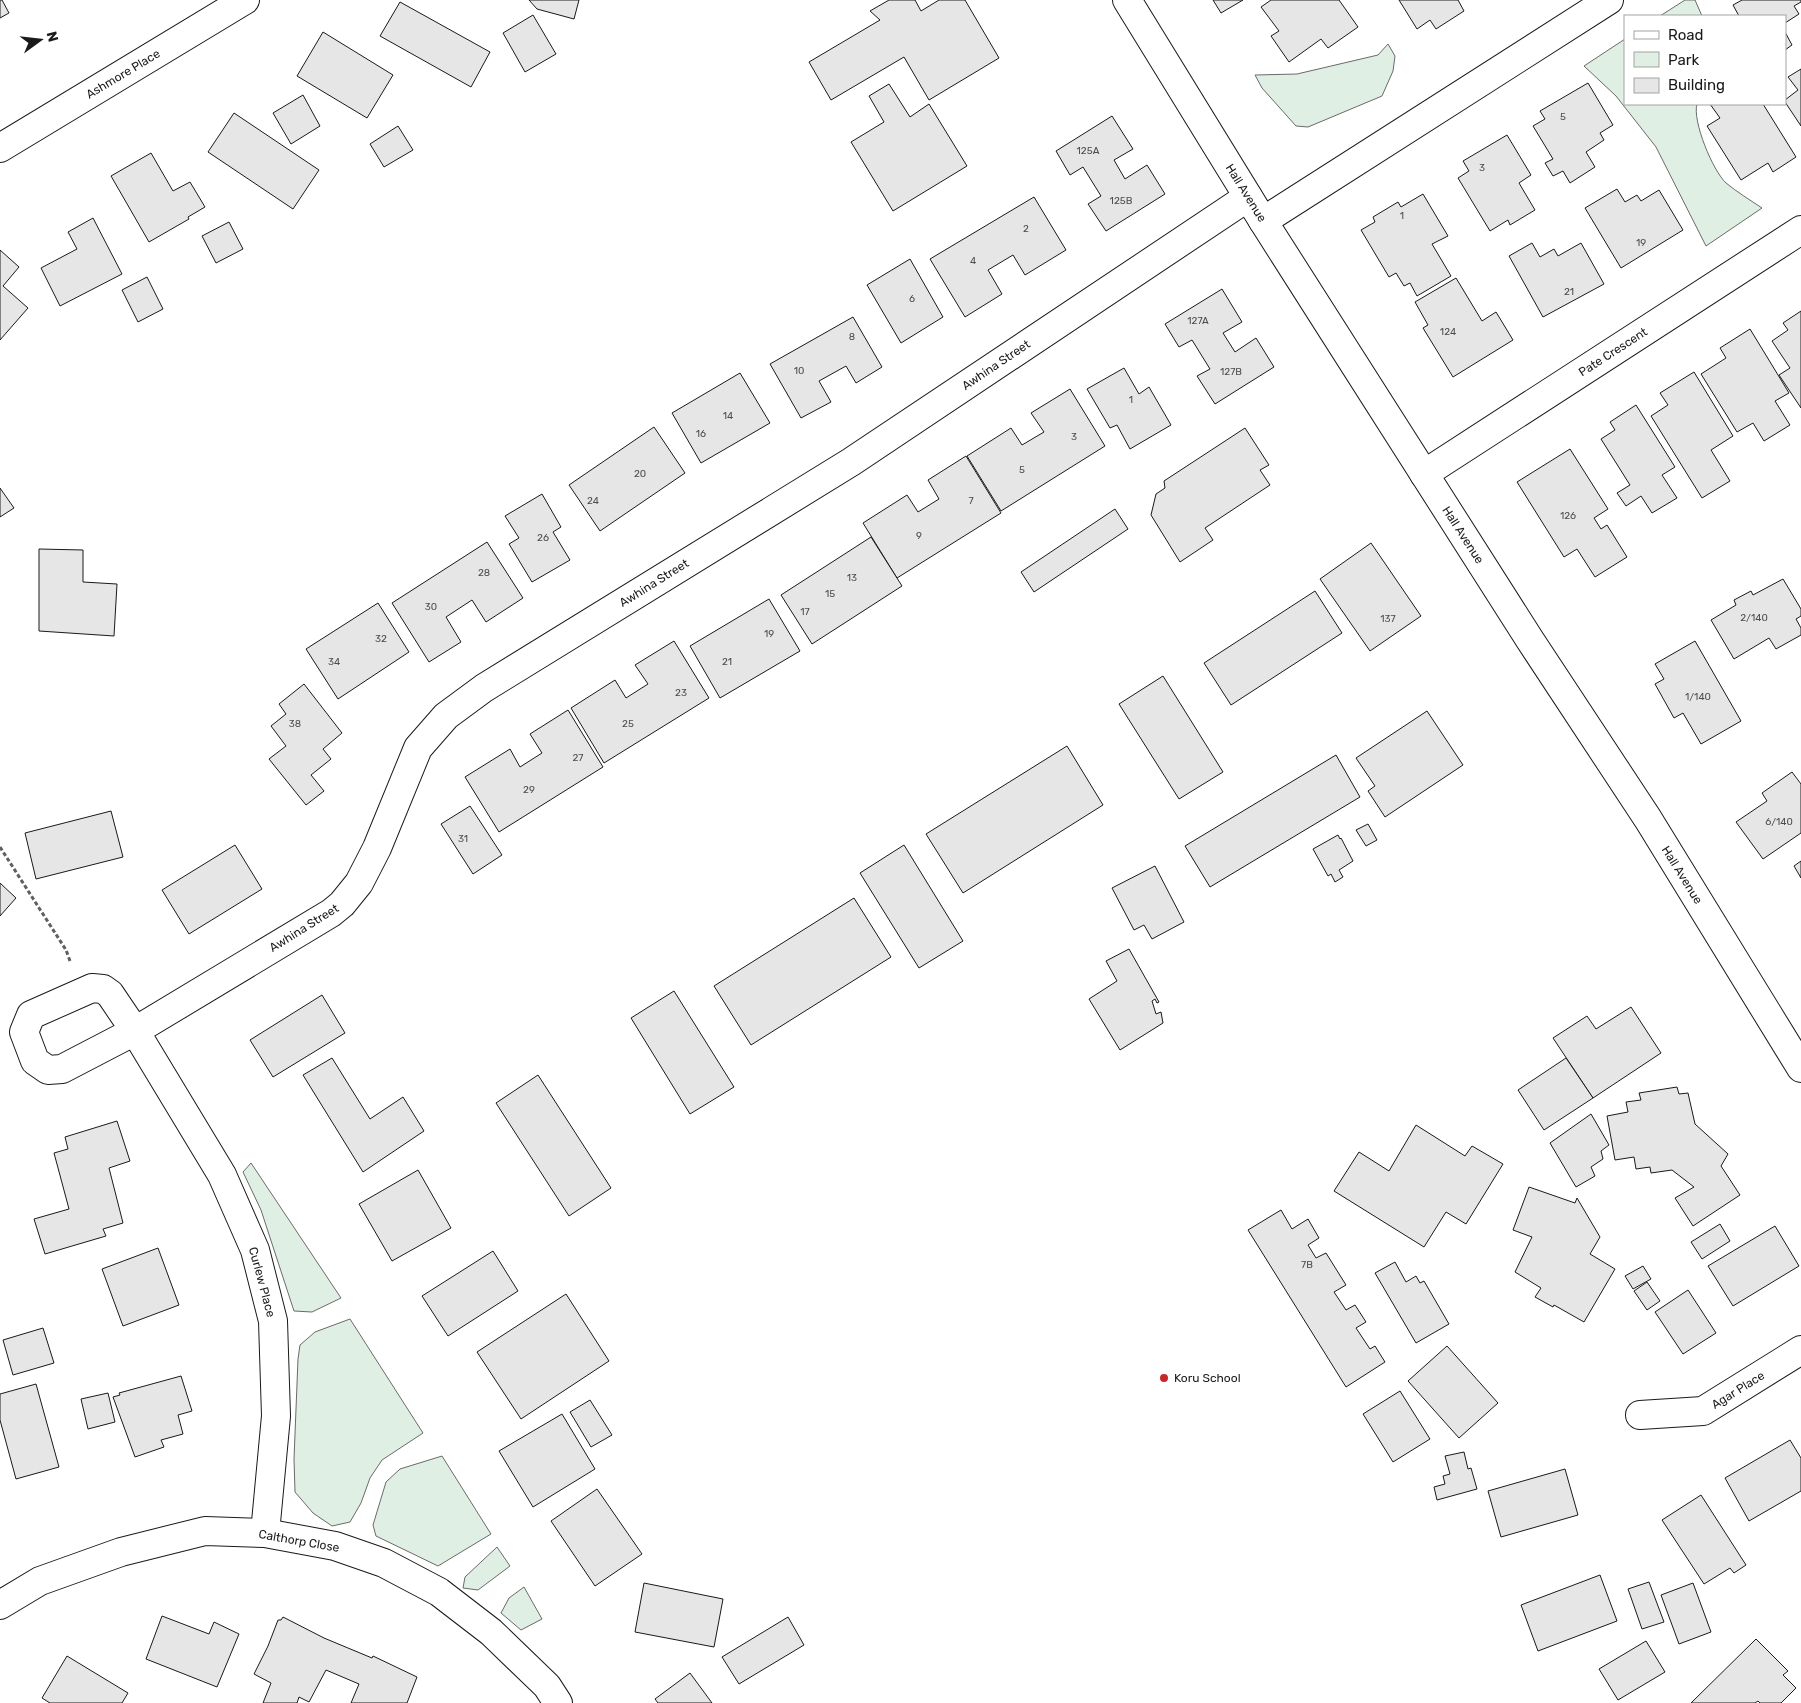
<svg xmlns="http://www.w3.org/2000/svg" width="1801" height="1703" font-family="Rubik,sans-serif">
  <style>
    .green { fill: #e0efe3; stroke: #6a6a6a }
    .building { fill: #e6e6e6; stroke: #1a1a1a }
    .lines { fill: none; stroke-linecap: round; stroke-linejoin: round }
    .minor-casing { stroke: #1a1a1a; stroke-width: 30 }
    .path { stroke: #5f5f5f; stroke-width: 3; stroke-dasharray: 4 2.5; stroke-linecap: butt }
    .minor { stroke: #fff; stroke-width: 28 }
    .poi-dot { fill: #c62828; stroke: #fff; stroke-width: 2 }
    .labels { text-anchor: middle; stroke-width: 4; stroke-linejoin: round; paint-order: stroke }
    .number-label { font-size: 10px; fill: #4d4d4d }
    .street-label { font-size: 12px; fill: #1a1a1a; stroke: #fff }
    .poi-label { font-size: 12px; fill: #1a1a1a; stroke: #fff; text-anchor: start }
  </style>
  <rect width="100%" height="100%" fill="#fff"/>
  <g class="green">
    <path d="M1685,0H1695L1702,16H1660Z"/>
    <path d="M1625,39V104H1697C1692,121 1713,171 1726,183C1737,192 1750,200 1762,208L1706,246L1656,147L1616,96L1584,66Z"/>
    <path d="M1388,44L1395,56L1393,71L1382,96L1308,127L1296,126L1262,88L1255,75L1297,74L1378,55Z"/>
    <path d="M251,1163L341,1298L312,1312L294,1311L261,1210L243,1172Z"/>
    <path d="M350,1319L423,1433L382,1460L370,1478L361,1503L350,1522L332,1526L313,1513L295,1492L294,1459L298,1359L300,1345L315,1332Z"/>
    <path d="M442,1456L491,1534L438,1566L376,1536L373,1525L386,1482L400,1469Z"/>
    <path d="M497,1547L510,1566L478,1590L463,1588L465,1577Z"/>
    <path d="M524,1587L542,1619L521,1630L501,1613L509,1598Z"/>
  </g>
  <g class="building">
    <path d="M0,0H2L9,13L0,18Z"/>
    <path d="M529,0H579L574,19L537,9Z"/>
    <path d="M889,0H915L921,11L939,0H965L999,58L929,100L904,57L831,100L809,62L880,20L870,11Z"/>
    <path d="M1213,0H1243L1221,13Z"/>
    <path d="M1271,0H1339L1358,27L1328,48L1321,39L1289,62L1271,36L1279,31L1261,7Z"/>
    <path d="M1399,0H1458L1464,11L1436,29L1430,20L1417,29Z"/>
    <path d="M1742,0H1801V2L1794,6L1799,14L1785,23V16H1739L1733,5Z"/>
    <path d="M400,2L490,52L471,87L380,36Z"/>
    <path d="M533,15L556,54L525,72L503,33Z"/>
    <path d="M323,32L393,75L367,118L297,76Z"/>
    <path d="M1785,32L1792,45L1785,50Z"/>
    <path d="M1801,69V126L1785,102V100L1798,90L1788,77Z"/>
    <path d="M1588,83L1613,125L1600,133L1604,140L1586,152L1595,167L1570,183L1563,171L1553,176L1545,163L1553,159L1533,126L1545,119L1540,111Z"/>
    <path d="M889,84L910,117L929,104L967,166L893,211L851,142L884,122L869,96Z"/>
    <path d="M303,95L320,126L291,144L273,113Z"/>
    <path d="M1710,104H1763L1796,157L1773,172L1768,163L1741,180L1707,126L1720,118Z"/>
    <path d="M234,113L319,170L293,209L208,152Z"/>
    <path d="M1112,116L1133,149L1114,160L1125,179L1147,165L1165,194L1106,231L1088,204L1101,196L1083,167L1070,175L1056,151Z"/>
    <path d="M398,126L413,150L384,167L370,144Z"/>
    <path d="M1507,135L1531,175L1519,183L1535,210L1510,225L1508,220L1490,231L1458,178L1469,171L1463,161Z"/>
    <path d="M151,153L173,191L190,182L205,207L188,217L189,219L149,242L111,176Z"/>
    <path d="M1617,189L1625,202L1637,195L1641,201L1659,190L1683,230L1621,268L1585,208Z"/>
    <path d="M1423,194L1448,236L1432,244L1451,276L1417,296L1410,283L1404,286L1396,273L1389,277L1361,230L1375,222L1373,217L1398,202L1401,207Z"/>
    <path d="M1034,197L1066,250L1025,275L1013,255L988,270L1002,294L965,317L930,259Z"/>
    <path d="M93,218L122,274L60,306L41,268L77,249L68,232Z"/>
    <path d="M229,222L243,249L216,263L202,236Z"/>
    <path d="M1532,243L1540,257L1554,249L1558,256L1581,243L1604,284L1543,317L1509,256Z"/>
    <path d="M0,250L19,267L3,286L28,308L0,340Z"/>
    <path d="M910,259L943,317L901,343L867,285Z"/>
    <path d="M147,277L163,309L138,322L122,290Z"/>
    <path d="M1456,278L1482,321L1496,312L1513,340L1453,377L1423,328L1428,325L1415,302Z"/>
    <path d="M1222,289L1242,322L1223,333L1235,352L1256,338L1274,367L1215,404L1197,376L1210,369L1192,340L1179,347L1165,324Z"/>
    <path d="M1801,311V408L1779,375L1790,368L1772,341L1788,330L1783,323Z"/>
    <path d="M853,317L882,367L856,383L846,366L819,381L831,402L801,418L770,364Z"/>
    <path d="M1750,329L1789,393L1775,401L1790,425L1764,441L1753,423L1737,432L1701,374L1726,358L1720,348Z"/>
    <path d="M1124,368L1139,394L1149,387L1171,425L1130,449L1117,425L1110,428L1087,389Z"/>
    <path d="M1694,372L1733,436L1711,450L1730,481L1702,498L1651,416L1668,405L1660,393Z"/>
    <path d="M740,373L770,423L701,463L672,413Z"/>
    <path d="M1070,389L1105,446L1001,511L967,456L1011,428L1022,445L1044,432L1031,413Z"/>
    <path d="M1636,405L1675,467L1662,475L1677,498L1652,513L1641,496L1626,506L1617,493L1630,485L1601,439L1615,430L1610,422Z"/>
    <path d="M654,427L685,473L600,531L569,485Z"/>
    <path d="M1245,428L1269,465L1260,470L1270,485L1205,528L1213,540L1180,562L1151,515L1156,494L1165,488L1164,481Z"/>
    <path d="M1570,449L1608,509L1594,518L1601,529L1607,525L1627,557L1595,577L1577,549L1564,557L1517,482Z"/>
    <path d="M966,456L1001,513L897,578L863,523L907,495L918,512L939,499L928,480Z"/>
    <path d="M0,488L14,508L0,517Z"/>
    <path d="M542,494L561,527L553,532L570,560L532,582L509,544L519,538L505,516Z"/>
    <path d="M1115,509L1128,529L1034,592L1021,572Z"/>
    <path d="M871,537L902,586L812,644L781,595Z"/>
    <path d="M487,542L523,598L486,622L472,600L446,617L461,642L429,662L392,603Z"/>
    <path d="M1371,543L1421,616L1370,651L1320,579Z"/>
    <path d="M39,549L83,550V582L117,584L114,636L39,631Z"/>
    <path d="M1783,579L1801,609V616L1796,619L1801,628V635L1776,649L1769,638L1734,659L1711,620L1736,605L1734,600L1751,591L1753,595Z"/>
    <path d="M1315,591L1342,633L1231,705L1204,663Z"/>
    <path d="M769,599L800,651L720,698L690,646Z"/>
    <path d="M378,603L409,652L338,699L306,649Z"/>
    <path d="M674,641L709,698L604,763L571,708L615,680L626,698L648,684L635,665Z"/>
    <path d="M1695,641L1741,721L1701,744L1683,713L1674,718L1655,684L1664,679L1655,664Z"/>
    <path d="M1163,676L1223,772L1179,799L1119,704Z"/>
    <path d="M304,684L342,733L323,749L331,759L311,775L324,791L306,805L269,759L286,746L271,726L286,714L279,704Z"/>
    <path d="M568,710L603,767L499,832L465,777L510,749L520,767L542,753L530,734Z"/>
    <path d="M1427,711L1463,765L1385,817L1368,791L1375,786L1356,758Z"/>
    <path d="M1067,746L1103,805L963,893L926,834Z"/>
    <path d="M1336,755L1360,797L1210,887L1185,846Z"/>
    <path d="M1792,772L1801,784V833L1763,859L1736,822L1767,801L1762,793Z"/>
    <path d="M470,806L502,855L473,874L441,824Z"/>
    <path d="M111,811L123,857L36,879L25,833Z"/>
    <path d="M1368,824L1377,840L1366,846L1356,830Z"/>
    <path d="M1338,835L1340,839L1341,838L1353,861L1339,870L1343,877L1335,882L1331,874L1328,876L1313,849Z"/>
    <path d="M235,845L262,889L189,934L162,890Z"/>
    <path d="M904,845L963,941L919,968L860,873Z"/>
    <path d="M1801,861V878L1794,866Z"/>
    <path d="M1155,866L1184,922L1152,939L1144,925L1134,930L1112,888Z"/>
    <path d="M0,883L16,898L0,916Z"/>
    <path d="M854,898L891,957L751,1045L714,986Z"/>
    <path d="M1129,949L1159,1002L1157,1003L1155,999L1152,1001L1156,1014L1161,1012L1163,1023L1120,1050L1089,999L1117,981L1106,961Z"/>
    <path d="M674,991L734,1087L690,1114L631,1018Z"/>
    <path d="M322,995L345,1033L273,1077L250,1040Z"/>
    <path d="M1631,1007L1661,1053L1593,1098L1553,1038L1587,1016L1596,1029Z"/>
    <path d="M332,1058L370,1119L403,1097L424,1131L363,1172L303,1075Z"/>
    <path d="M1566,1058L1593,1098L1544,1130L1518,1090Z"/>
    <path d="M538,1075L611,1188L569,1216L496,1103Z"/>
    <path d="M1677,1087L1679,1094L1688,1093L1695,1124L1728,1154L1721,1166L1740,1195L1693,1226L1675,1198L1694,1187L1672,1170L1651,1173L1650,1167L1636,1169L1634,1157L1615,1160L1607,1116L1628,1112L1626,1102L1641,1100L1639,1093Z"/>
    <path d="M1591,1114L1609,1145L1601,1151L1603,1159L1591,1167L1595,1176L1576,1187L1550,1143Z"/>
    <path d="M117,1121L130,1161L109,1168L123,1223L103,1229L106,1236L45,1254L34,1219L69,1209L54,1153L68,1149L65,1137Z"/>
    <path d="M1416,1125L1465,1156L1472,1146L1503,1164L1466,1224L1446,1212L1424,1247L1334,1191L1359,1152L1389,1171Z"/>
    <path d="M418,1170L451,1228L392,1261L359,1204Z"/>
    <path d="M1529,1187L1575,1203L1577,1198L1600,1237L1590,1254L1615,1269L1584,1322L1554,1305L1553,1307L1535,1297L1541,1288L1515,1272L1532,1237L1513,1230Z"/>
    <path d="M1281,1210L1292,1229L1308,1219L1319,1238L1308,1245L1316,1258L1326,1253L1346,1285L1334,1292L1346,1310L1355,1305L1366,1322L1356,1328L1370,1349L1375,1346L1385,1362L1346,1387L1248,1230Z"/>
    <path d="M1720,1224L1730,1241L1702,1259L1691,1242Z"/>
    <path d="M1775,1226L1799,1266L1733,1306L1708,1266Z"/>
    <path d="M158,1248L179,1305L123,1326L102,1269Z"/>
    <path d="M493,1251L518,1291L448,1336L422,1296Z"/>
    <path d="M1395,1262L1406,1282L1416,1276L1420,1283L1424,1281L1449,1324L1416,1343L1375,1273Z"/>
    <path d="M1643,1266L1651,1279L1633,1289L1625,1276Z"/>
    <path d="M1647,1282L1660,1301L1647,1310L1634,1291Z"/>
    <path d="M1688,1290L1716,1333L1683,1354L1655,1312Z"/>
    <path d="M566,1294L609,1361L521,1419L477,1352Z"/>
    <path d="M43,1328L54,1363L13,1375L3,1340Z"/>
    <path d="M1447,1346L1498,1403L1459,1438L1408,1381Z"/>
    <path d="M181,1376L192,1411L178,1415L183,1434L161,1440L164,1447L135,1457L113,1397L120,1395L119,1393Z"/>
    <path d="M36,1384L59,1467L16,1479L0,1420V1394Z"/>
    <path d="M1400,1391L1430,1439L1393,1462L1363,1414Z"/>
    <path d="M108,1393L115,1422L88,1429L81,1399Z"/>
    <path d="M590,1400L612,1435L591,1447L570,1412Z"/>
    <path d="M562,1414L595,1469L533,1507L499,1451Z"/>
    <path d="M1790,1440L1801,1458V1491L1749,1521L1725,1478Z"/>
    <path d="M1464,1452L1468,1469L1471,1468L1477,1489L1437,1500L1434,1487L1445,1484L1443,1476L1450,1474L1445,1456Z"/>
    <path d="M1565,1469L1578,1515L1501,1537L1488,1491Z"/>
    <path d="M597,1489L642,1554L595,1586L551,1521Z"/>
    <path d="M1701,1495L1746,1565L1734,1573L1730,1568L1704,1584L1662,1520Z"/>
    <path d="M1600,1575L1617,1621L1538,1651L1521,1605Z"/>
    <path d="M1649,1582L1664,1622L1642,1629L1628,1589Z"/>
    <path d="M644,1583L723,1599L714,1647L635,1632Z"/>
    <path d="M1693,1583L1711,1632L1679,1644L1661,1595Z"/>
    <path d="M162,1616L209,1634L214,1622L239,1634L217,1687L146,1659Z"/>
    <path d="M283,1617L324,1638L372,1658L373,1656L417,1677L407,1703H351L359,1684L326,1670L309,1702L299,1697L297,1703H263L271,1683L254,1674L268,1646L278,1620H281Z"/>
    <path d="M788,1617L804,1645L739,1684L722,1657Z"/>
    <path d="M1756,1639L1788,1671L1783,1675L1796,1688L1781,1703H1760L1758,1701L1755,1703H1691Z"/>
    <path d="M1646,1641L1665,1672L1618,1700L1599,1669Z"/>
    <path d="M67,1656L128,1693L122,1703H50L42,1698Z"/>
    <path d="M690,1673L712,1703H658L655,1699Z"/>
  </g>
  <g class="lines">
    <g class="minor-casing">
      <g id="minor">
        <path d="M1127,0L1263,221L1530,640L1648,819L1801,1068"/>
        <path d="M0,148L245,0"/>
        <path d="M1263,221L1609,0"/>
        <path d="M1424,474L1801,230"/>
        <path d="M1640,1415L1703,1411L1801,1350"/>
        <path d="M265,1533L276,1416L273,1321L255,1250L222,1175L135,1031L110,994L103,989L92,988L31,1015L24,1032L35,1061L48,1070L62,1069L135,1031L331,913L342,904L359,883L377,848L418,748L446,716L484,688L851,462L1248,197"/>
        <path d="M0,1605L40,1581L121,1552L205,1531L265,1533L335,1546L384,1563L439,1592L491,1632L547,1686L558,1703"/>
      </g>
    </g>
    <path class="path" d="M0,847L66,950L70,961"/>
    <use href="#minor" class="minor"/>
  </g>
  <circle class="poi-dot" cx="1164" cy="1378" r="5"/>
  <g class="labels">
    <g class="number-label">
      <text x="1563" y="120">5</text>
      <text x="1088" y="154">125A</text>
      <text x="1482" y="171">3</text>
      <text x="1121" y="204">125B</text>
      <text x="1402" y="219">1</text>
      <text x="1026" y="232">2</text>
      <text x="1641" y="246">19</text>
      <text x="973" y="264">4</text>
      <text x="1569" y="295">21</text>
      <text x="912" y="302">6</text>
      <text x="1198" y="324">127A</text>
      <text x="1448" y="335">124</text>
      <text x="852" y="340">8</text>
      <text x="799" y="374">10</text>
      <text x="1231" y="375">127B</text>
      <text x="1131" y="403">1</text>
      <text x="728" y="419">14</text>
      <text x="701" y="437">16</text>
      <text x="1074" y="440">3</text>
      <text x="1022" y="473">5</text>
      <text x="640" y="477">20</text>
      <text x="593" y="504">24</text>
      <text x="971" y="504">7</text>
      <text x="1568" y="519">126</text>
      <text x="919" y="539">9</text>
      <text x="543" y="541">26</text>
      <text x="484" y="576">28</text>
      <text x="852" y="581">13</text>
      <text x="830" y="597">15</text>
      <text x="431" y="610">30</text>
      <text x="805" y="615">17</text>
      <text x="1754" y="621">2/140</text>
      <text x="1388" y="622">137</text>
      <text x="769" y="637">19</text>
      <text x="381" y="642">32</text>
      <text x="334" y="665">34</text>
      <text x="727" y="665">21</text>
      <text x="681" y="696">23</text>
      <text x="1698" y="700">1/140</text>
      <text x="295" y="727">38</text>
      <text x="628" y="727">25</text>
      <text x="578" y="761">27</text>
      <text x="529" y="793">29</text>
      <text x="1779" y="825">6/140</text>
      <text x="463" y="842">31</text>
      <text x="1307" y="1268">7B</text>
    </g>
    <g class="street-label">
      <text transform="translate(123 74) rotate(-31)" y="4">Ashmore Place</text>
      <text transform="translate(1246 193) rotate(58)" y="4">Hall Avenue</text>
      <text transform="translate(1613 352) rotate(-33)" y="4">Pate Crescent</text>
      <text transform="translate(996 365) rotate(-34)" y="4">Awhina Street</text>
      <text transform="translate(1463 535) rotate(57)" y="4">Hall Avenue</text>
      <text transform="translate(654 583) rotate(-32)" y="4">Awhina Street</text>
      <text transform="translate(1682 875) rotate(58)" y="4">Hall Avenue</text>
      <text transform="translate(304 928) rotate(-32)" y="4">Awhina Street</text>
      <text transform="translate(262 1282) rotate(75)" y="4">Curlew Place</text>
      <text transform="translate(1738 1390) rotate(-32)" y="4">Agar Place</text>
      <text transform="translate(299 1541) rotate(10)" y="4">Calthorp Close</text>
    </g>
    <g class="poi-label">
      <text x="1174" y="1382">Koru School</text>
    </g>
  </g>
  <rect x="1624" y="15" width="162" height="90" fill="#ffffff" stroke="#a3a3a3"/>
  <rect x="1634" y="31" width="25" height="8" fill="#ffffff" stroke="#a3a3a3"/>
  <text x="1668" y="40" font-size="15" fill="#1a1a1a">Road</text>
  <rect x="1634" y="52" width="25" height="15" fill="#e0efe3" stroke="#a3a3a3"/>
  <text x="1668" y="65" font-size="15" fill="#1a1a1a">Park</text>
  <rect x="1634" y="78" width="25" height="15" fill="#e6e6e6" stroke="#a3a3a3"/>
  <text x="1668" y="90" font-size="15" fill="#1a1a1a">Building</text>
  <g transform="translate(40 40) rotate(75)" stroke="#ffffff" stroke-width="4" paint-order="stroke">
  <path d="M0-4L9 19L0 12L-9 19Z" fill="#1a1a1a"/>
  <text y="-8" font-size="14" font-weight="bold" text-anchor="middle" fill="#1a1a1a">N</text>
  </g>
</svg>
